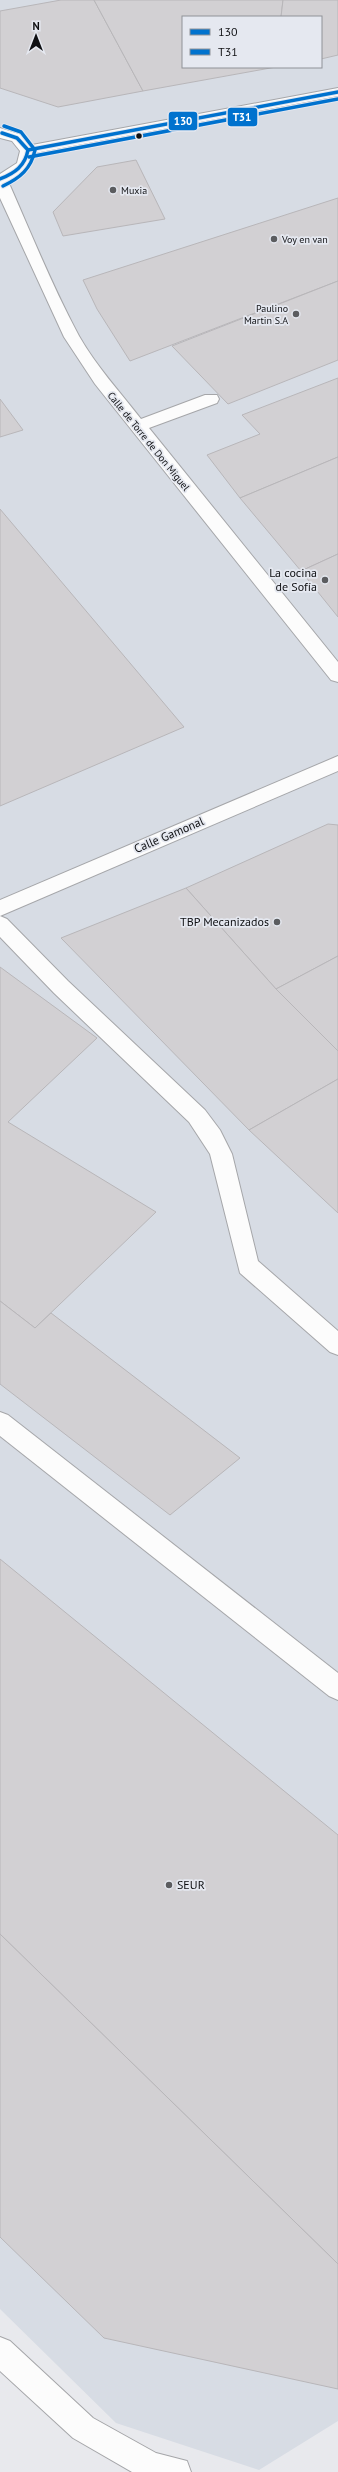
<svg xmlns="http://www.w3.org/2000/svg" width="338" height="2472" font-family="'PT Sans',sans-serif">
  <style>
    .built { fill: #d7dce4; fill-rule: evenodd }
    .building { fill: #d2d0d3; stroke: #b8b6b9 }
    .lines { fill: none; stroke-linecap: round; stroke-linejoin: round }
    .minor-casing { stroke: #a5a6a9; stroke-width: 2 }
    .minor { fill: #fcfcfc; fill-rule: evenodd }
    .bus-1-casing { stroke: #e5e8f0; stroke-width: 5.5 }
    .bus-2-casing { stroke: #e5e8f0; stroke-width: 5.5 }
    .bus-1 { stroke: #0072ce; stroke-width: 3.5 }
    .bus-2 { stroke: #0072ce; stroke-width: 3.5 }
    .bus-dot { fill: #0f1013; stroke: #e5e8f0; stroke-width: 1.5 }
    .poi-dot { fill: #5b5c5f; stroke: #e5e8f0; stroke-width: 1.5 }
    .labels { text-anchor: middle; stroke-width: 3.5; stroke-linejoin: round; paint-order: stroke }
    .far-poi-label { font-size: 10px; fill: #0f1013; stroke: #e5e8f0; text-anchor: start }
    .far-street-label { font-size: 10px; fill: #0f1013; stroke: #e5e8f0 }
    .poi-label { font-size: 12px; fill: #0f1013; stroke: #e5e8f0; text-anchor: end }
    .street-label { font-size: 12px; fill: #0f1013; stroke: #e5e8f0 }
    .line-badge { stroke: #e5e8f0; stroke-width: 1.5 }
    .badge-label { font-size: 11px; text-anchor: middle; font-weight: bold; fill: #fff }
  </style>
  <rect width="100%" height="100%" fill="#e8e9ed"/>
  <path class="built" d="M0,0H338V2421L259,2470L116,2423L0,2309ZM183,17H321V67H183Z"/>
  <g class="building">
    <path d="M61,0H94L143,91L58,107L0,88V11Z"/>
    <path d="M94,0H283L281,17H183V67H276L143,91Z"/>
    <path d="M283,0H338V55L321,59V17H281Z"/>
    <path d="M136,160L165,219L63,236L53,212L97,167Z"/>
    <path d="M338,198V281L130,361L97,309L83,280Z"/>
    <path d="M338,281V360L228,404L172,346Z"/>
    <path d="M338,378V457L240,498L207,455L260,434L242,415Z"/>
    <path d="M0,399L23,430L0,437Z"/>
    <path d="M338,457V554L301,571L240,498Z"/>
    <path d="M0,509L184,727L0,806Z"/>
    <path d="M338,554V617L301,571Z"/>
    <path d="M328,824L338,825V956L276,989L186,888Z"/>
    <path d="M186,888L276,989L338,1051V1079L249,1130L61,938Z"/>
    <path d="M338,956V1051L276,989Z"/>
    <path d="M0,967L97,1038L8,1122L156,1212L35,1328L0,1301Z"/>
    <path d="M338,1079V1213L249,1130Z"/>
    <path d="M0,1301L35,1328L51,1313L240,1458L170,1515L0,1384Z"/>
    <path d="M0,1559L338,1835V2264L0,1934Z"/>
    <path d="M0,1934L338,2264V2389L104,2338L0,2237Z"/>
  </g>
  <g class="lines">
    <g class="minor-casing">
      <g id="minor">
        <path d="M338,88V96L35,153C33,168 21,176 8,181C31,233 52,286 79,336C96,366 120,392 141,419L205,395H217L219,399L217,403L149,428L338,662V682L331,680L95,384L64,337L0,198V174L17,163L20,151L12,141L0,138V128L22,135L32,145Z"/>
        <path d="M338,756V771L0,916V900Z"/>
        <path d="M0,916L7,919L68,981L205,1110L220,1130L232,1154L258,1261L338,1331V1355L330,1352L240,1273L210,1154L189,1122L54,993L0,937Z"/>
        <path d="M0,1412L8,1415L338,1673V1700L329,1696L0,1436Z"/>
        <path d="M0,2337L10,2341L93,2418L156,2453L187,2461L191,2472H132L73,2438L0,2371Z"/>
      </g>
    </g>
    <use href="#minor" class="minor"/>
    <g class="bus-1-casing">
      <g id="bus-1">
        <path d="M28,150L338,92"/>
        <path d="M0,179C15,173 25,166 28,150L17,138L2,133"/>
      </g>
    </g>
    <g class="bus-2-casing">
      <g id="bus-2">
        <path d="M29,157L338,99"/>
        <path d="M3,186C20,178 31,169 35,150L21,132L4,126"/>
      </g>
    </g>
    <use href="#bus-1" class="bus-1"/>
    <use href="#bus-2" class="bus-2"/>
  </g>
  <circle class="bus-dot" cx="139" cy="136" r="3.5"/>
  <g class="poi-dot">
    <circle cx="113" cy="190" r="4"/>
    <circle cx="274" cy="239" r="4"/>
    <circle cx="296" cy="314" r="4"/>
    <circle cx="325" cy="580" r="4"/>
    <circle cx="277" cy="922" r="4"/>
    <circle cx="169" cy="1885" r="4"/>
  </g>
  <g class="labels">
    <g class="far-poi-label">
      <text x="121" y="194">Muxia</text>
      <text x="282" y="243">Voy en van</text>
      <text x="288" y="312" text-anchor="end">Paulino<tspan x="288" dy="12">Martin S.A</tspan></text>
    </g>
    <g class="far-street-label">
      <text transform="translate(149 441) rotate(51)" y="4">Calle de Torre de Don Miguel</text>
    </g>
    <g class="poi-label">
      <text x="317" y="577">La cocina<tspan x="317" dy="14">de Sofía</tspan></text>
      <text x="269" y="926">TBP Mecanizados</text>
      <text x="177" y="1889" text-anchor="start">SEUR</text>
    </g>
    <g class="street-label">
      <text transform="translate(169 835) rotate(-23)" y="4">Calle Gamonal</text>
    </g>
  </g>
  <g class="line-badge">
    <rect x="227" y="107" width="31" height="20" rx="4" fill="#0072ce"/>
    <rect x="168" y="111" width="30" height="20" rx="4" fill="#0072ce"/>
  </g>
  <g class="badge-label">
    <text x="242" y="121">T31</text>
    <text x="183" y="125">130</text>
  </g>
  <rect x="182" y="16" width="140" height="52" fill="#e5e8f0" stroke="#8f9298"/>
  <rect x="190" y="29" width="20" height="6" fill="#0072ce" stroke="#8f9298"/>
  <text x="218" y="36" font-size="12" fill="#0f1013">130</text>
  <rect x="190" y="49" width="20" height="6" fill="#0072ce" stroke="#8f9298"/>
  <text x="218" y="56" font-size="12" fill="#0f1013">T31</text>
  <g transform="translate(36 36)" stroke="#e5e8f0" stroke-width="3" paint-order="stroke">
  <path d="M0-3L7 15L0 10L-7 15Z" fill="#0f1013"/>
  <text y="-6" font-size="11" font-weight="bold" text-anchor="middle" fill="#0f1013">N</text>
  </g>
</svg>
